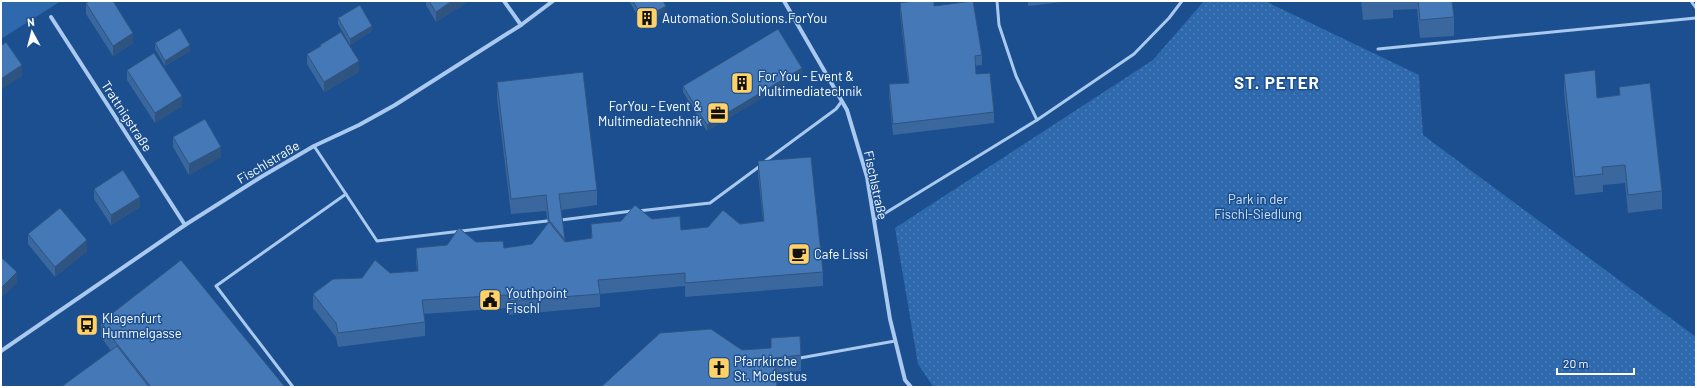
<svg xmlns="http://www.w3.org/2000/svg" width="1697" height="388" font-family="Barlow,sans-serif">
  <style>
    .grass { fill: #2e69ad }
    .park { fill: url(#park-dots) }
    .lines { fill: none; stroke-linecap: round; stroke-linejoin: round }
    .service { stroke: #a9c9ee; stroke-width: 3 }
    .minor { stroke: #a9c9ee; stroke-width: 4 }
    .wall { fill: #3a679d }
    .shaded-wall { fill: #305480 }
    .building { fill: #4478b7; stroke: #305480 }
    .labels { text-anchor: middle; stroke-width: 3; stroke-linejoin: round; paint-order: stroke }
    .poi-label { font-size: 13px; fill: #fff; stroke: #1b4f8f; text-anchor: start }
    .street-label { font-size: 13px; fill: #fff; stroke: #1b4f8f }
    .park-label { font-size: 13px; fill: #cfe3fa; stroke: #1b4f8f }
    .district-label { font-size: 17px; font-weight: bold; letter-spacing: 1px; fill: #fff; stroke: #1b4f8f }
  </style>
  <defs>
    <pattern id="park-dots" width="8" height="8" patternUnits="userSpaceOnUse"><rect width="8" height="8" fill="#2e69ad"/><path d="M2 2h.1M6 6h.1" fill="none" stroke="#4d80b9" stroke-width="1.8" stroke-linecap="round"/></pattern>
  </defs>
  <rect width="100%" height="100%" fill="#1b4f8f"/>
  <path class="grass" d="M1,1H61L1,39Z"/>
  <path class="park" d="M1204,1H1265L1419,75L1423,135L1696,337V387H935L932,385L918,364L895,228L1153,60Z"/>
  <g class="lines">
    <g class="service">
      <path d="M997,1L999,25L1016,76L1037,120"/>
      <path d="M1691,1L1696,8"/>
      <path d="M1378,49L1696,18"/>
      <path d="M314,146L377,241L547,221"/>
      <path d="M764,162L836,109L842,101"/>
      <path d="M638,211L710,203L760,166"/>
      <path d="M561,220L632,211"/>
      <path d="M874,220L1037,120L1134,54L1169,18L1182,1"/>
      <path d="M800,358L895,341"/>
      <path d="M293,387L216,286L346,194"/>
    </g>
    <g class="minor">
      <path d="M504,1L521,25"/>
      <path d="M784,1L847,110L867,177L890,319L905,380L911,387"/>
      <path d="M51,17L185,225"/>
      <path d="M1,351L185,225L261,177L314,146L359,125L395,105L521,25L553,1"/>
    </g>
  </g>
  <g class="wall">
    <path d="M426,1H469L436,22L426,5Z"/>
    <path d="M629,1H663L666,11L643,24Z"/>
    <path d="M1028,1H1072L1028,6Z"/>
    <path d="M1361,1H1452L1454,17V36L1420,38L1417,9L1393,10V18L1363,20Z"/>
    <path d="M86,3L133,43L113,56L86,14Z"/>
    <path d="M900,3L934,6L982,55V65L975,66L976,74L994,112V123L893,135L889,95V84L908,83L900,13Z"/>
    <path d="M338,18L372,31L350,45L338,24Z"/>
    <path d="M155,43L190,51L165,66L155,49Z"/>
    <path d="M320,45L359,72L324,92L307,64V54L320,47Z"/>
    <path d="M127,70L182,106L155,123L127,80Z"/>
    <path d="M802,74L707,131L683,92V86Z"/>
    <path d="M1564,74L1597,98L1619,95V87L1662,191V209L1628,213L1625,183L1603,185V192L1575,195L1564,92Z"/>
    <path d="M497,82L597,190V205L561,210L565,242L591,238V224L652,219L681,230L763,221L758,174V161L823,272V286L685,297V286L600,294V307L509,315L508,308L424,314L425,322V336L338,347L336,337L313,308V294L362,278L390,273L417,271L416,261V248L476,242L504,248L532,244L548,224L546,211L511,214L497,98Z"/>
    <path d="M173,137L221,157L189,175L173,147Z"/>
    <path d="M94,189L140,207L111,225L94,199Z"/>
    <path d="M28,234L87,251L55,277L28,244Z"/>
    <path d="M101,322L285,387H61L111,351L101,337Z"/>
    <path d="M771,338L801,355V371L776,373L742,350L771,348Z"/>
  </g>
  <g class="shaded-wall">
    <path d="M452,1H469L436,22V12Z"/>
    <path d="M666,6V11L643,24V19Z"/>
    <path d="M372,26V31L350,45V39Z"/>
    <path d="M133,33V43L113,56V46Z"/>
    <path d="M190,45V51L165,66V61Z"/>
    <path d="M359,61V72L324,92V82Z"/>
    <path d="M22,65V76L1,90V79Z"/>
    <path d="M802,68V74L707,131V125Z"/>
    <path d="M182,96V106L155,123V113Z"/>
    <path d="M221,147V157L189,175V164Z"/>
    <path d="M140,197V207L111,225V215Z"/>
    <path d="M87,240V251L55,277V267Z"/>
    <path d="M17,272V283L1,298V288Z"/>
  </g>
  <g class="building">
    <path d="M90,1H113L133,33L113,46L86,3Z"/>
    <path d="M429,1H452L436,12Z"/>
    <path d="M633,1H663L666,6L643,19Z"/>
    <path d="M913,1H934V6L973,1L982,55L975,56L976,74L990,73L994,112L893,124L889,84L909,83L900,3Z"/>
    <path d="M1418,1H1452L1454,17L1420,20Z"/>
    <path d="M360,5L372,26L350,39L338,18Z"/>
    <path d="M180,28L190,45L165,61L155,43Z"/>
    <path d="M778,29L802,68L707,125L683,86Z"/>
    <path d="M341,32L359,61L324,82L307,54L321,46L320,45Z"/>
    <path d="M6,42L22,65L1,79V46Z"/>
    <path d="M154,53L182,96L155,113L127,70Z"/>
    <path d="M1595,70L1597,98L1620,95L1619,87L1650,83L1662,191L1628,195L1625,165L1602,167L1603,174L1575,177L1564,74Z"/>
    <path d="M583,72L597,190L559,194L565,240L549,220L546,195L511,199L497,82Z"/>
    <path d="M205,119L221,147L189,164L173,137Z"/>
    <path d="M811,157L823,272L685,283V273L598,280L600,294L509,301L508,295L422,300L425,322L338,333L336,323L313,294L333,279L362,278L375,260L390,273L418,271L416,248L447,245L459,228L476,242L503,241L504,248L532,244L549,222L565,242L592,238L591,224L621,221L635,205L652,219L680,216L681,230L708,227L723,210L740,224L764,221L758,161Z"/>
    <path d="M123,170L140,197L111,215L94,189Z"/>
    <path d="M60,208L87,240L55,267L28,234Z"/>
    <path d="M1,257L17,272L1,288Z"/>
    <path d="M181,260L285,387H151L117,344L101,322Z"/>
    <path d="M711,329L742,350L771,348V338L800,336L801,355L775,358L777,387H601L660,333Z"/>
    <path d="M117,346L149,387H61Z"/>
  </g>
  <defs>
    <g id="building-square" transform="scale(1.15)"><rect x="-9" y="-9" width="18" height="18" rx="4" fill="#ffd166" stroke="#1b4f8f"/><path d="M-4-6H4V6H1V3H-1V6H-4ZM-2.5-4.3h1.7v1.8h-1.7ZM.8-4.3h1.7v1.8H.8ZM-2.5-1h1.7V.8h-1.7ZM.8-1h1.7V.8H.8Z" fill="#111"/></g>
    <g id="office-square" transform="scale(1.15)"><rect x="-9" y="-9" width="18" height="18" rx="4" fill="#ffd166" stroke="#1b4f8f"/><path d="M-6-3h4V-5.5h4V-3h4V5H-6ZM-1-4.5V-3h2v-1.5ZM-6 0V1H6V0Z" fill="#111"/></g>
    <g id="cafe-square" transform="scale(1.15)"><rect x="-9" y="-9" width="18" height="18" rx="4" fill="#ffd166" stroke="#1b4f8f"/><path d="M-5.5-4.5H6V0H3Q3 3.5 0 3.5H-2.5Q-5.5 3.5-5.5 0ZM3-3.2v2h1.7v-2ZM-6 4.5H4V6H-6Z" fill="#111"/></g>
    <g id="civic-square" transform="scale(1.15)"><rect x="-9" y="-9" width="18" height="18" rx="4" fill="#ffd166" stroke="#1b4f8f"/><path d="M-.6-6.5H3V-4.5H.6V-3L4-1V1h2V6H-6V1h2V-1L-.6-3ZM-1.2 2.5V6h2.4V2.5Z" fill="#111"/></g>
    <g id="bus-square" transform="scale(1.15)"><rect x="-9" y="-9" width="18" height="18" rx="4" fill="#ffd166" stroke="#1b4f8f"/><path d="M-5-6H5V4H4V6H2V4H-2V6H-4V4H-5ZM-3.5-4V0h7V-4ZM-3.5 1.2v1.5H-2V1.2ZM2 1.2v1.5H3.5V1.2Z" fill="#111"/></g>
    <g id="church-square" transform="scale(1.15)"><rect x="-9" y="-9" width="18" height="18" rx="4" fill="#ffd166" stroke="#1b4f8f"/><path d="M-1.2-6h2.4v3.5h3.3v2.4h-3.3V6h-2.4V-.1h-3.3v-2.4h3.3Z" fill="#111"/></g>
  </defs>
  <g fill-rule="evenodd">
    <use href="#building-square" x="647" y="18"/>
    <use href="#building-square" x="742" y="83"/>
    <use href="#office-square" x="718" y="113"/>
    <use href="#cafe-square" x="799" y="254"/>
    <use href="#civic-square" x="490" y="300"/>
    <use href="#bus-square" x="87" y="325"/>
    <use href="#church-square" x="719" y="368"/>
  </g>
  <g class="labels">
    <g class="poi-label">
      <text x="662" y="23">Automation.Solutions.ForYou</text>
      <text x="758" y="81">For You - Event &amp;<tspan x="758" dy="15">Multimediatechnik</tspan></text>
      <text x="702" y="111" text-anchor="end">ForYou - Event &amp;<tspan x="702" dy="15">Multimediatechnik</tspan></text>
      <text x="814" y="259">Cafe Lissi</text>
      <text x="506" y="298">Youthpoint<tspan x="506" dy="15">Fischl</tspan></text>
      <text x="102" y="323">Klagenfurt<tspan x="102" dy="15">Hummelgasse</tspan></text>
      <text x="734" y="366">Pfarrkirche<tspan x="734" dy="15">St. Modestus</tspan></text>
    </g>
    <g class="street-label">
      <text transform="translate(127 116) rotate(57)" y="5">Trattnigstraße</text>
      <text transform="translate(268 162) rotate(-31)" y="5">Fischlstraße</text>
      <text transform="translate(876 185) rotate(78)" y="5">Fischlstraße</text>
    </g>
    <g class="park-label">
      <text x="1258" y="204">Park in der<tspan x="1258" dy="15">Fischl-Siedlung</tspan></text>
    </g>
    <g class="district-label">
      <text x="1277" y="89">ST. PETER</text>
    </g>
  </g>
  <rect width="1697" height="388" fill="none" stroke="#ffffff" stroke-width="4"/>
  <g transform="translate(32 32) rotate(353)" stroke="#1b4f8f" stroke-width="3" paint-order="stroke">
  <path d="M0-3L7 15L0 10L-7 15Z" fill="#ffffff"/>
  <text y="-6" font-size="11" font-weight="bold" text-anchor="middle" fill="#ffffff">N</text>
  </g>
  <path d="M1557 368v6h77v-6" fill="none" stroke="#ffffff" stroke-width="2"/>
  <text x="1563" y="368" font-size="12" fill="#ffffff" stroke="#1b4f8f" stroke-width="3" paint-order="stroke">20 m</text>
</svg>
